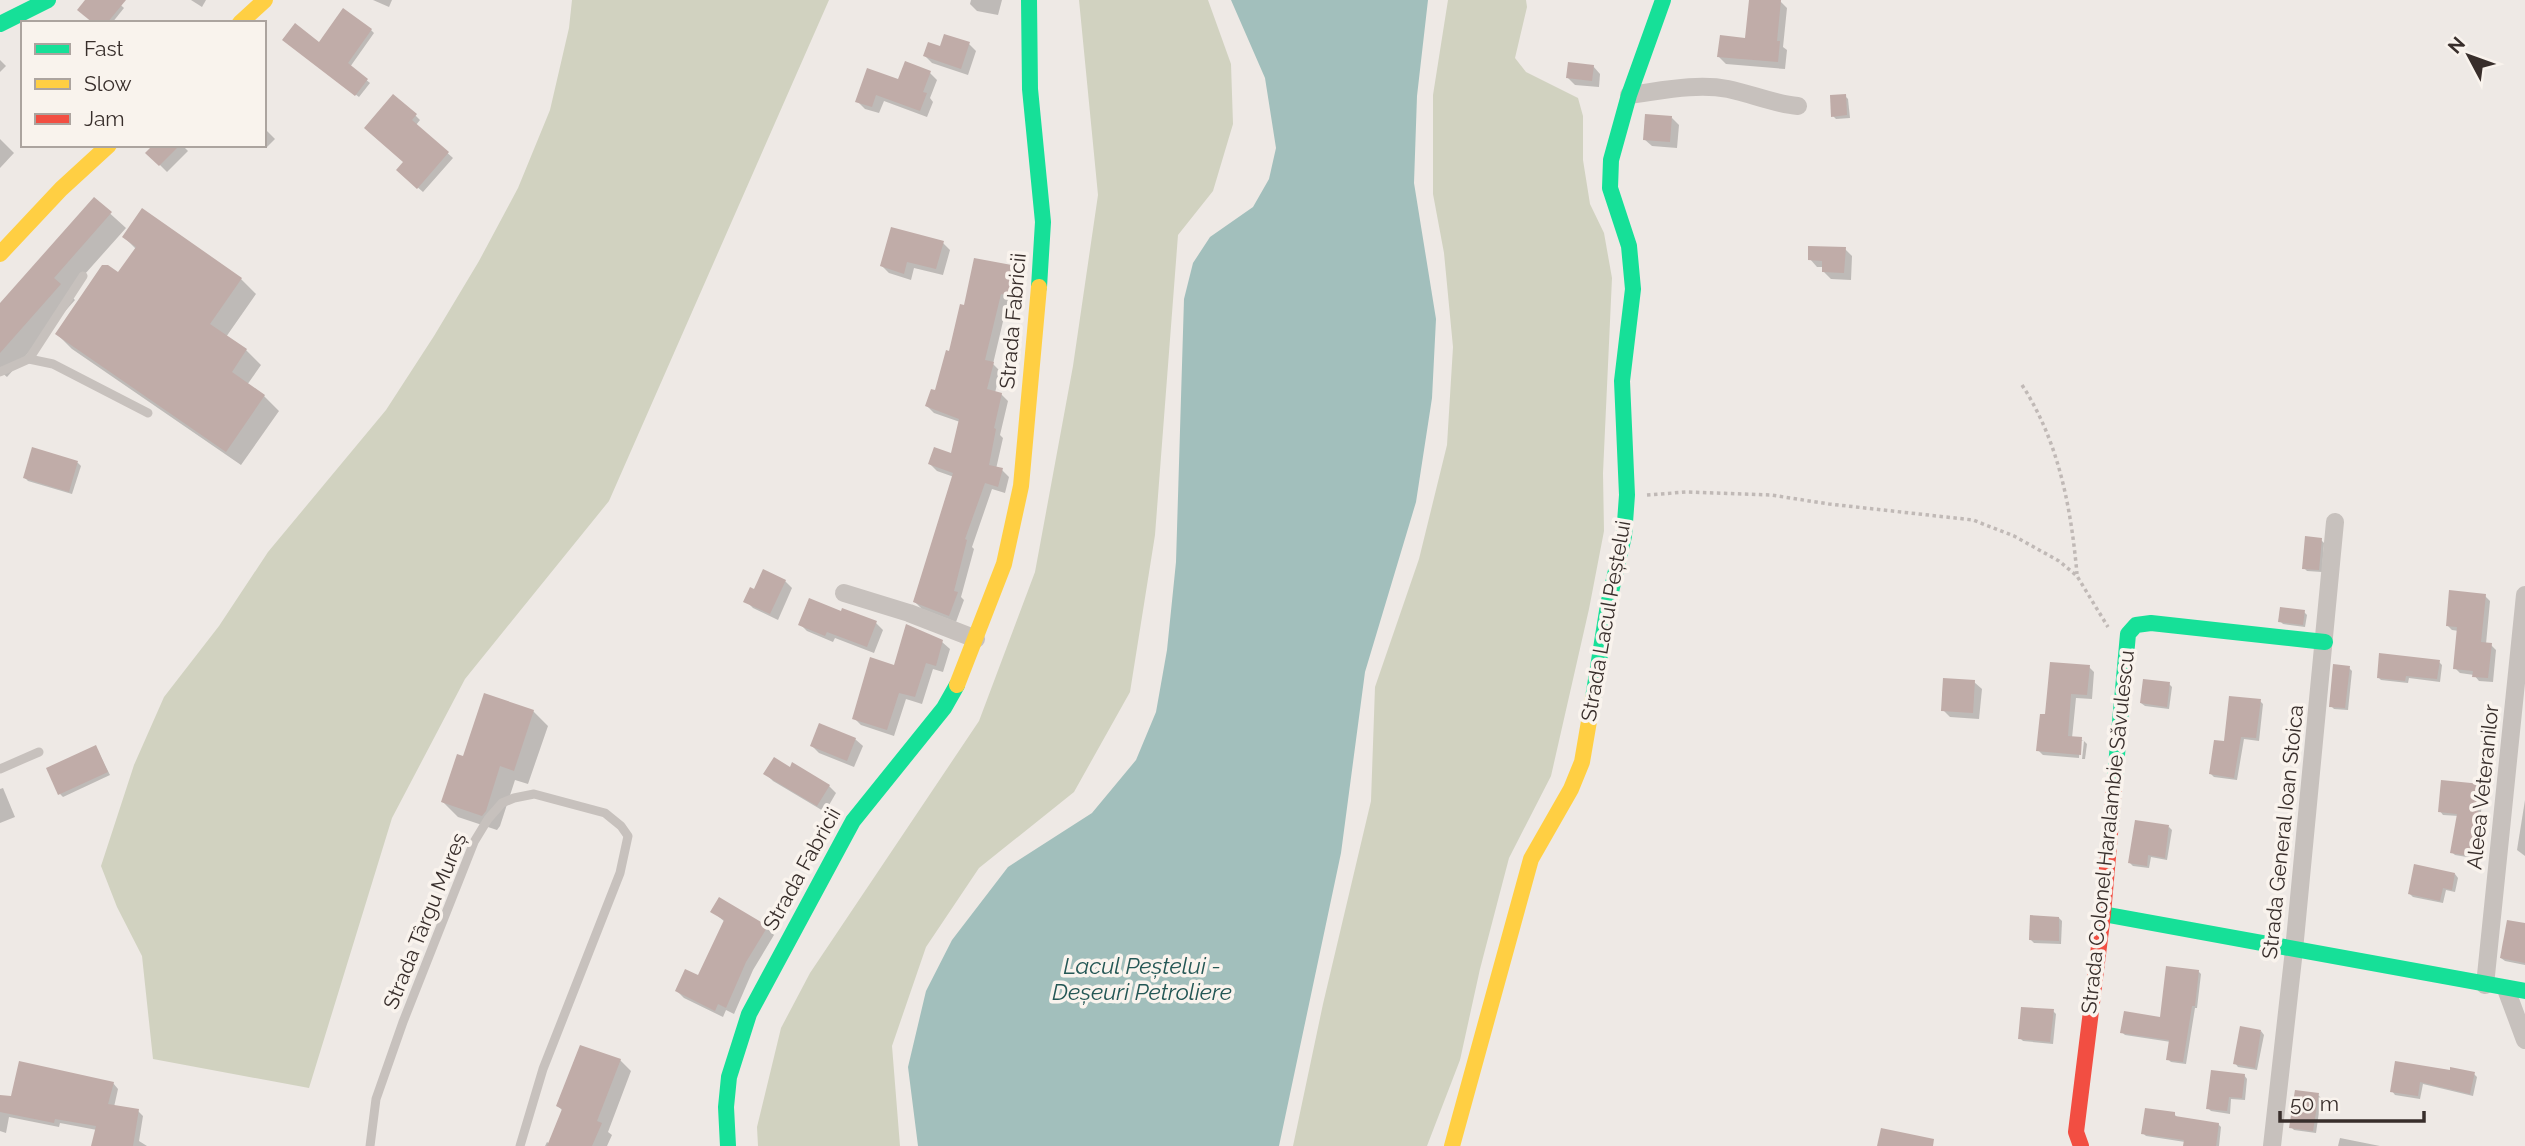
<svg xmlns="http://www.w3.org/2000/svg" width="2525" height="1146" font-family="Raleway,sans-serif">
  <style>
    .green { fill: #d1d2c0 }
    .water { fill: #a2bfbc }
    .shadow { fill: #0003 }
    .building { fill: #c0aca8 }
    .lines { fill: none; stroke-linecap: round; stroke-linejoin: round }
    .path { stroke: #c0b9b6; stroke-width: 3.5; stroke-dasharray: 3.5 3.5; stroke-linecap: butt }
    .lane { stroke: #c7c1bd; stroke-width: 9 }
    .street { stroke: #c7c1bd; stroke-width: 18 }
    .fast { stroke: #16e098; stroke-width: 16 }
    .slow { stroke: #ffcf43; stroke-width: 16 }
    .jam { stroke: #f24e42; stroke-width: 16 }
    .labels { text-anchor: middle; stroke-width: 7; stroke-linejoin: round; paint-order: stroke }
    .street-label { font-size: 21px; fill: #382e2b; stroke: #f9f3ed }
    .water-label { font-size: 23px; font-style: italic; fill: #245755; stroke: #f9f3ed }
  </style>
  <rect width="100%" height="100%" fill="#eee9e5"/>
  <g class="green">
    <path d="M572,0H829L609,501L465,679L392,818L309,1088L153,1059L142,956L117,907L101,866L134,765L164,697L219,626L268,552L386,410L434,336L479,261L518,188L550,110L569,28Z"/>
    <path d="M1079,0H1208L1231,64L1233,124L1213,191L1178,235L1155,535L1130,692L1074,792L979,868L926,947L892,1046L900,1146H758L757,1127L781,1028L810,973L979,721L1035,572L1073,366L1098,195Z"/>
    <path d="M1448,0H1526L1527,7L1515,58L1526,72L1578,98L1583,116V160L1590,204L1604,233L1612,278L1603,473L1604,531L1589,609L1551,776L1509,858L1480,969L1460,1060L1427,1146H1293L1323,1004L1371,801L1375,687L1419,559L1447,445L1453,347L1444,253L1433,194V95Z"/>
  </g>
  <path class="water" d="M1231,0H1428L1417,96L1414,183L1436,319L1432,398L1416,502L1365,672L1341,853L1279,1146H918L908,1067L926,991L952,940L1008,867L1092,813L1136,760L1156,712L1167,650L1176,562L1184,299L1193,263L1210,237L1253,207L1269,179L1276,148L1265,78Z"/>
  <g class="shadow">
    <path d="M87,0H115L124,8L112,23H95Z"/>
    <path d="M191,0H206L202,7Z"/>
    <path d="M373,0H392L389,7Z"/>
    <path d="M971,0H1002L998,15L977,11L970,4Z"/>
    <path d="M1751,0L1780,1L1787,8L1783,47L1787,50L1785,69L1726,64L1719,57L1747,40Z"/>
    <path d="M371,30L374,33L350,67L370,83L359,97L287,43L319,44Z"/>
    <path d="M969,44L976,51L968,75L932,63L925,56L941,48Z"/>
    <path d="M0,60L6,66L0,72Z"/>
    <path d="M1593,66L1600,74L1599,87L1575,85L1568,78Z"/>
    <path d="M930,73L937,80L930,98L933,102L927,117L884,101L879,113L865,109L857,101L899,81Z"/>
    <path d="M1845,96L1848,99L1850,118L1836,119L1833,116Z"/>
    <path d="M415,115L420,120L416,125L453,158L423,192L398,170L405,162L371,133Z"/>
    <path d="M1672,118L1679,125L1677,148L1652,146L1644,139Z"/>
    <path d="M264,128L275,139L266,148L263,145Z"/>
    <path d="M0,139L14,153L0,168Z"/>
    <path d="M155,145H182L188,151L167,172L148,153Z"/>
    <path d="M94,199L126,228L68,293L75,300L7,377L0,371V306Z"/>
    <path d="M124,237L241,279L256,294L226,337L246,350L261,365L247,385L264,396L279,411L241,465L72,349L57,334L119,274L136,249Z"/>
    <path d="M943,243L950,250L943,275L914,268L911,280L889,273L882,266Z"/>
    <path d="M1845,249L1852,256L1851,280L1831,279L1824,272V267H1817L1810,259Z"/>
    <path d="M1016,268L1023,275L1017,302L1008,300L993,364L1000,371L995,393L1001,394L1008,401L1000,435L1003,438L996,469L1002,470L1009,477L1005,493L992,489L972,547L974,549L961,597L964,600L956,622L922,609L915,602L954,477L937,471L930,464L952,455L960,422L934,413L927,406L937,392L965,307Z"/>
    <path d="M33,449L78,463L81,466L72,494L28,481L25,478Z"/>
    <path d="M2321,540L2324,543L2322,572L2307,571L2304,568Z"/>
    <path d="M785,581L792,588L778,620L753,608L746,601L755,591Z"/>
    <path d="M2485,596L2490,601L2486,644L2491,645L2496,650L2493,682L2479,681L2474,675L2460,673L2455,668L2459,631L2452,630L2447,625Z"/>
    <path d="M2304,612L2307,615L2305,627L2283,624L2280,621Z"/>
    <path d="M842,613L876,623L883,630L874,653L835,638L833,642L807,631L800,624Z"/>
    <path d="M942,642L950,649L943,672L933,669L922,704L906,699L894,736L861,725L854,718L895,667Z"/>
    <path d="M2439,662L2442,665L2440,682L2409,678L2408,683L2381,680L2378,677Z"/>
    <path d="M2089,667L2094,672L2092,699L2076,698L2072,738L2084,741H2080L2079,758L2043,755L2038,750L2047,716Z"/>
    <path d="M2349,668L2352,671L2348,710L2334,709L2331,706Z"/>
    <path d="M1974,682L1982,689L1979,719L1950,717L1943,710Z"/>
    <path d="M2169,684L2172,687L2169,709L2145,706L2141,703Z"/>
    <path d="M2260,701L2263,704L2259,741L2244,739L2237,780L2214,777L2211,774L2225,743Z"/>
    <path d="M533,711L548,726L528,784L515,780L500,826L497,830L458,817L443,802L465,758Z"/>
    <path d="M855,739L863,746L854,767L819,753L812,746Z"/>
    <path d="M2084,741L2087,744L2085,759H2082Z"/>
    <path d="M96,747L110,775L63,797L60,794Z"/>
    <path d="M790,769L829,786L836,793L825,812L773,781L766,774Z"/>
    <path d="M2480,786L2483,789L2479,836L2482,839L2478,859L2455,855L2452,852L2459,816L2443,815L2440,811Z"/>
    <path d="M3,788L15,817L0,823V789Z"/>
    <path d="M2525,800V856L2517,850Z"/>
    <path d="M2169,827L2172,830L2167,860L2151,857L2149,868L2133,866L2130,863Z"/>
    <path d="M2455,874L2458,878L2455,892L2446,890L2443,903L2413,897L2410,894Z"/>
    <path d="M720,900L767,928L774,935L753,970L734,1014L726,1010L723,1017L684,998L677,991L699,978L725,922L713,912Z"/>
    <path d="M2059,918L2062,921L2061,944L2034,943L2031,940Z"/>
    <path d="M2525,925V965L2505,961L2501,958Z"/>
    <path d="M2198,971L2201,974L2197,1008H2195L2186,1064L2171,1062L2168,1059L2171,1042L2125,1035L2122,1032L2162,1019Z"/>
    <path d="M2053,1011L2056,1014L2053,1044L2023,1041L2020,1038Z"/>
    <path d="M2261,1031L2264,1035L2257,1070L2238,1067L2235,1063Z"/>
    <path d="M620,1060L631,1071L608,1132L612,1135L607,1146H545L547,1142L550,1144L563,1111L558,1106Z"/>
    <path d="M2397,1063L2474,1074L2477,1077L2473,1096L2423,1084L2420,1099L2395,1095L2392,1091Z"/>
    <path d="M2244,1075L2247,1079L2245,1100L2231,1099L2230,1114L2211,1111L2208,1108Z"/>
    <path d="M113,1083L118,1089L114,1107L138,1111L143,1116L139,1141L147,1146H93L97,1130L60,1123L59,1127L9,1117L6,1133L0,1131V1096L13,1098Z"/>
    <path d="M2318,1095L2321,1098L2316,1133L2294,1130L2291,1127Z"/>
    <path d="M2174,1114L2177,1117L2218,1124L2221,1127L2219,1146H2185V1142L2146,1136L2143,1133Z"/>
    <path d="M2340,1138L2380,1146H2338Z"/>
  </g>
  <g class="building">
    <path d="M85,0H126L107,23H93L77,10Z"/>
    <path d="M1749,0H1781L1777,41H1780L1778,62L1717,57L1720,35L1745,38Z"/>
    <path d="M343,8L372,29L348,63L368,79L355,96L282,40L295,23L319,42Z"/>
    <path d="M944,34L970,42L961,69L923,56L928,42L940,46Z"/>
    <path d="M905,61L931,71L923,92L927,93L920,111L876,95L872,107L855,102L867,68L898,79Z"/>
    <path d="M1568,62L1594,65L1592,81L1566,78Z"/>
    <path d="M393,94L417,114L412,120L449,152L417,189L396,170L403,162L364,128Z"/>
    <path d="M1846,94L1847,115L1831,117L1830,95Z"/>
    <path d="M1645,114L1672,116L1670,142L1643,140Z"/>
    <path d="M153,145H180L159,166L145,153Z"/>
    <path d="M94,197L112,212L54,278L61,284L0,353V303Z"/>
    <path d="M142,208L242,278L210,324L247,349L232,372L265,395L226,452L55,334L102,265H108L118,272L136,247L122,237Z"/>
    <path d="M891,227L944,241L936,269L907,262L904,274L880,266Z"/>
    <path d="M1808,246L1846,247L1844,273L1822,272V261L1808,260Z"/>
    <path d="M974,258L1017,266L1011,296L1001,294L985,360L994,362L987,389L1002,393L994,428L996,429L989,465L1003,468L998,487L985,483L965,539L967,540L954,591L958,592L949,616L913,602L953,473L928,464L934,447L951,453L959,419L925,406L931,389L935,390L946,350L949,351L960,304L964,305Z"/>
    <path d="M32,447L78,461L69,492L23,478Z"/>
    <path d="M2305,536L2322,538L2319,570L2302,569Z"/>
    <path d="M763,569L786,580L770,614L743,602L750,587L754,589Z"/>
    <path d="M2449,590L2486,594L2481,642L2492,643L2488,678L2472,677L2473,671L2453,669L2457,627L2446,626Z"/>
    <path d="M809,598L841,611L842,608L877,621L867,647L827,632L825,636L798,625Z"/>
    <path d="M2280,607L2305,610L2303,625L2278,622Z"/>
    <path d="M906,624L943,640L936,666L926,663L915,697L899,693L887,730L852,719L870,657L894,665Z"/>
    <path d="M2379,653L2440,660L2437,679L2406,676L2405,681L2377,678Z"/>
    <path d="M2050,662L2090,665L2087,695L2071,694L2068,736L2082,737L2081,755L2036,751L2040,714H2045Z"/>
    <path d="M2333,664L2350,666L2345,708L2329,707Z"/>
    <path d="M1943,678L1975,680L1973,713L1941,711Z"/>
    <path d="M2143,679L2170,682L2167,707L2140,703Z"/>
    <path d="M484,693L534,710L514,771L500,766L486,811L482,816L441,802L457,754L463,756Z"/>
    <path d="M2229,696L2261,699L2256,738L2241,737L2234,778L2209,774L2214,740L2224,741Z"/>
    <path d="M819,723L856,738L847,761L810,746Z"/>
    <path d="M96,745L108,772L58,795L46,768Z"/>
    <path d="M774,757L790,767L792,762L830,785L817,806L763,774Z"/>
    <path d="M2441,780L2481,784L2476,834L2479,835L2475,857L2450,853L2457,814L2438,812Z"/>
    <path d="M2135,820L2169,825L2165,858L2148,855L2147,866L2128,863Z"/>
    <path d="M2414,864L2455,873L2452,890L2443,888L2440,901L2408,894Z"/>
    <path d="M719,897L768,926L746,962L726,1008L718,1004L715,1011L675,991L685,969L698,975L724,920L710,912Z"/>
    <path d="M2030,915L2059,917V941L2029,940Z"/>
    <path d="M2507,920L2525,923V963L2500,958Z"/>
    <path d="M2166,966L2199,970L2195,1006H2192L2183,1062L2166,1060L2169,1040L2120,1033L2124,1011L2160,1017Z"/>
    <path d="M2021,1007L2054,1009L2050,1042L2018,1039Z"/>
    <path d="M2240,1026L2261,1030L2255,1068L2233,1064Z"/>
    <path d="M580,1045L621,1059L597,1121L602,1123L592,1146H547L562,1109L556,1106Z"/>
    <path d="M19,1061L114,1082L108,1104L139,1109L133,1146H91L96,1126L55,1119L54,1123L0,1112V1095L11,1096Z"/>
    <path d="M2395,1061L2450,1070V1067L2475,1072L2470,1094L2420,1082L2418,1096L2390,1092Z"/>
    <path d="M2211,1070L2245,1074L2242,1098L2229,1097L2227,1111L2206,1109Z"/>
    <path d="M2295,1090L2319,1093L2313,1131L2289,1128Z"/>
    <path d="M2145,1108L2175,1112V1116L2219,1123L2216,1146H2183L2184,1140L2141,1134Z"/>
    <path d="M1881,1128L1934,1139L1933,1146H1877Z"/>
  </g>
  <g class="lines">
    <g class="path">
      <path d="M2022,385C2059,442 2071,508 2077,574"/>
      <path d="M1647,495L1686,492L1771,495L1829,504L1973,520L2014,536L2059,561L2077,576L2108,627"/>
    </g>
    <g class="lane">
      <path d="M29,359L53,364L148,413"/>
      <path d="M0,372L29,359L83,276"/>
      <path d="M0,769L39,752"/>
      <path d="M370,1146L376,1099L403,1022L474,842L488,819L502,803L514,798L534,794L605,813L621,826L628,836L620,873L543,1069L520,1146"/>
    </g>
    <g class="street">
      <path d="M1629,95C1661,91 1696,83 1728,89C1752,94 1774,104 1798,106"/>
      <path d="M844,593L909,613L976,639"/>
      <path d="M2485,985L2525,595"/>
      <path d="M2506,989L2525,1040"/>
      <path d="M2272,1146L2294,950L2335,522"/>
    </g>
    <g class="fast">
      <path d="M1029,0L1030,89L1043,222L1039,287"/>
      <path d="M0,24L48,0"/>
      <path d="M1593,698L1608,605L1624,536L1627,495L1622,381L1633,289L1629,246L1610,188L1611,160L1629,95L1663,0"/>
      <path d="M2114,788L2128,634L2136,625L2151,623L2325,642"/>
      <path d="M2103,914L2525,991"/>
      <path d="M728,1146L726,1107L729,1077L749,1014L853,821L944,708L957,685"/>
    </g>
    <g class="slow">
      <path d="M240,23L265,0"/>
      <path d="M0,254L61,189L109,145"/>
      <path d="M957,685L1004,564L1021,486L1039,287"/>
      <path d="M1452,1146L1531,859L1571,789L1582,762L1593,698"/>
    </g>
    <path class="jam" d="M2081,1146L2076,1132L2103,914L2114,788"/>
  </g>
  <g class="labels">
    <g class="street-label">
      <text transform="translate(1013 321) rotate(-85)" y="7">Strada Fabricii</text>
      <text transform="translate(1606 621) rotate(-80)" y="7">Strada Lacul Peștelui</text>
      <text transform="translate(2483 787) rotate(-84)" y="7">Aleea Veteranilor</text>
      <text transform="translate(2108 832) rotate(-84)" y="7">Strada Colonel Haralambie Săvulescu</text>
      <text transform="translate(2283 832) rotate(-84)" y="7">Strada General Ioan Stoica</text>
      <text transform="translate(802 869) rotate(-61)" y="7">Strada Fabricii</text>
      <text transform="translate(425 921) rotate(-68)" y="7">Strada Târgu Mureș</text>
    </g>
    <g class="water-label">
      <text x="1142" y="974">Lacul Peștelui -<tspan x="1142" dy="26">Deșeuri Petroliere</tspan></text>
    </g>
  </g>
  <rect x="21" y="21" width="245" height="126" fill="#f9f3ed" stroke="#aca49f" stroke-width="2"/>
  <rect x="35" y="44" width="35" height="10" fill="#16e098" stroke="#aca49f" stroke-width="2"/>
  <text x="84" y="56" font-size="21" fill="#382e2b">Fast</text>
  <rect x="35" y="79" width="35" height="10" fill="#ffcf43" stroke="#aca49f" stroke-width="2"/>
  <text x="84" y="91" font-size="21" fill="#382e2b">Slow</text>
  <rect x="35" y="114" width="35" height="10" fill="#f24e42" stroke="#aca49f" stroke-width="2"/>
  <text x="84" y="126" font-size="21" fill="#382e2b">Jam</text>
  <g transform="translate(2469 56) rotate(311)" stroke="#f9f3ed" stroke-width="5" paint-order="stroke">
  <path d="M0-5L12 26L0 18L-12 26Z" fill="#382e2b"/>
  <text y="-10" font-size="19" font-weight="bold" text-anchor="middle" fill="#382e2b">N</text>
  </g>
  <path d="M2280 1111v10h144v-10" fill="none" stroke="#382e2b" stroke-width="3.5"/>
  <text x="2290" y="1111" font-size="21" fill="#382e2b" stroke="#f9f3ed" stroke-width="5" paint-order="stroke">50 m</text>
</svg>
